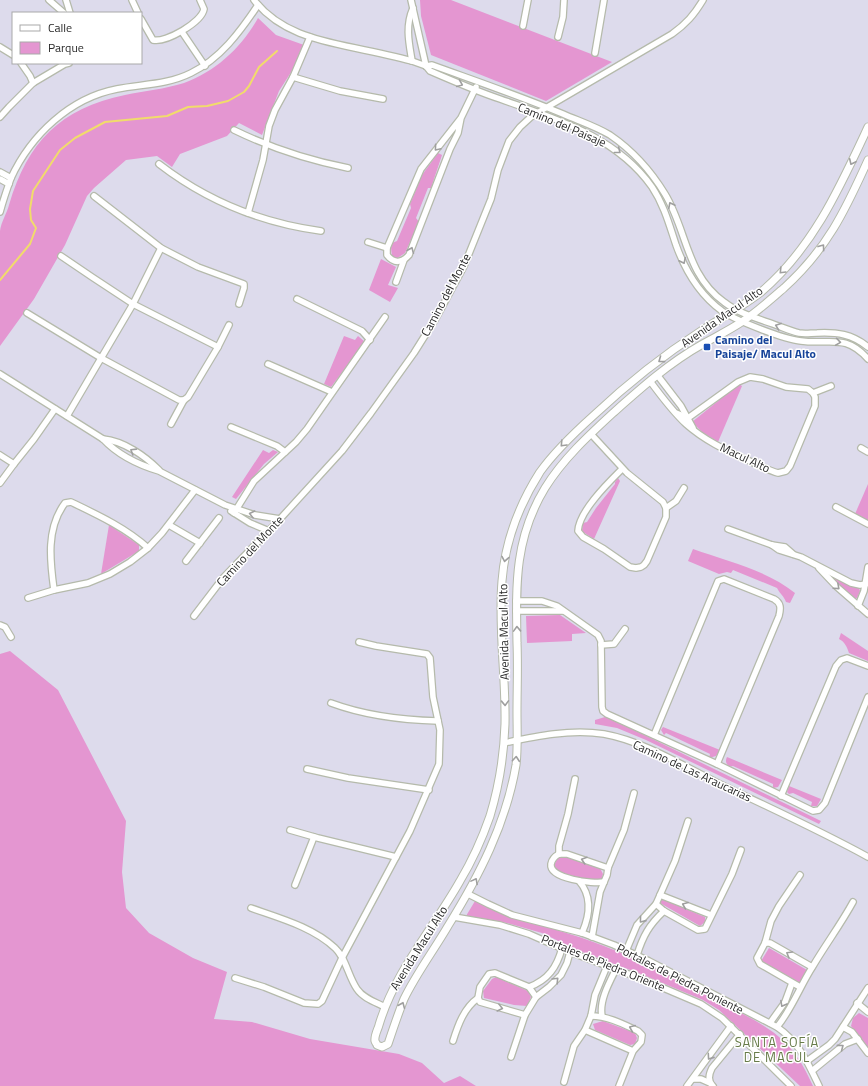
<svg xmlns="http://www.w3.org/2000/svg" width="868" height="1086" font-family="'Titillium Web',sans-serif">
  <style>
    .green { fill: #e496d1 }
    .lines { fill: none; stroke-linecap: round; stroke-linejoin: round }
    .stream { stroke: #f1dc6b; stroke-width: 2 }
    .minor-casing { stroke: #b5baab; stroke-width: 8 }
    .tertiary-casing { stroke: #b5baab; stroke-width: 9 }
    .minor { stroke: #fff; stroke-width: 5.5 }
    .tertiary { stroke: #fff; stroke-width: 7 }
    .oneway { stroke: #9f9f9f }
    .transit-dot { fill: #1a4fb4; stroke: #fff; stroke-width: 1.5 }
    .labels { text-anchor: middle; stroke-width: 3; stroke-linejoin: round; paint-order: stroke }
    .street-label { font-size: 12px; fill: #292929; stroke: #fff }
    .transit-label { font-size: 12px; font-weight: bold; fill: #164399; stroke: #fff; text-anchor: start }
    .neighbourhood-label { font-size: 13px; letter-spacing: 1px; fill: #677b49; stroke: #fff }
  </style>
  <rect width="100%" height="100%" fill="#dddbec"/>
  <g class="green">
    <path d="M420,0H451L612,62L546,101L431,55L421,16Z"/>
    <path d="M258,18L276,35L304,45L297,63L279,91L262,135L239,123L227,136L180,154L172,167L157,156L126,160L94,188L87,196L65,245L34,299L0,346C0,319 0,291 0,264C0,253 0,241 0,231C1,222 7,213 9,205C28,141 60,109 125,95C144,91 165,89 184,83C216,71 241,48 258,18Z"/>
    <path d="M438,153L442,155L431,188H428L416,218L419,222L405,253L396,259L392,256L391,248L392,243L397,241L411,208L410,204L422,175Z"/>
    <path d="M381,259L396,267L388,285L398,288L390,302L369,290Z"/>
    <path d="M344,336L355,340L358,336L365,342L331,387L324,384Z"/>
    <path d="M739,384L742,386L718,442L702,432L692,422Z"/>
    <path d="M263,450L269,453L273,450L278,452L264,464L236,499L232,497Z"/>
    <path d="M618,478L620,481L594,539L583,532L582,530L583,523L587,522L596,508L615,484V482Z"/>
    <path d="M868,484V521L855,514Z"/>
    <path d="M109,525L139,545V551L101,574Z"/>
    <path d="M693,549C726,561 767,570 795,593L790,603L786,602C784,596 780,594 777,588L733,570L731,573L727,572L719,574L688,561Z"/>
    <path d="M828,573L859,588L860,591L857,598L855,599L828,577Z"/>
    <path d="M560,615L586,633L572,634V641L527,643L526,616Z"/>
    <path d="M841,633L868,651V661L849,653C847,647 845,642 839,639Z"/>
    <path d="M10,651L58,690L126,821L122,872L126,908L149,933L193,958L227,972L214,1019L252,1022L310,1039L399,1054L422,1063L444,1083L460,1076L476,1086H0V654Z"/>
    <path d="M605,717L634,730L821,821L819,824L646,740L617,728L595,724V720Z"/>
    <path d="M663,727L720,750L716,756L709,758L710,754L666,733L664,735L661,730Z"/>
    <path d="M727,757L782,780L778,787L773,788V784L733,766L729,767C726,763 725,761 727,757Z"/>
    <path d="M789,786L821,799L817,806H811L812,802L793,793L789,794L787,792Z"/>
    <path d="M562,856L600,868L603,874L602,878C594,884 565,874 556,870C553,864 556,858 562,856Z"/>
    <path d="M662,899L705,917V922L700,926L660,903Z"/>
    <path d="M475,901C517,921 561,929 604,946C643,961 679,981 716,1000C741,1014 773,1026 792,1050C801,1061 807,1073 813,1086H800L719,1010L703,1000L641,974L577,950L542,933L507,923L466,916Z"/>
    <path d="M769,948L807,970L800,983L761,961Z"/>
    <path d="M496,977L528,991L531,997L527,1006L514,1005L484,998L483,991L492,979Z"/>
    <path d="M859,1013L868,1018V1048L851,1026L853,1018Z"/>
    <path d="M603,1021L635,1033L637,1038L635,1044L630,1045L595,1030L593,1024Z"/>
  </g>
  <g class="lines">
    <path class="stream" d="M0,280L30,244L36,228L31,220L30,209L33,191L60,150L75,138L105,122L167,116L188,107L207,106L228,101L244,92L249,86L259,67L277,51"/>
    <g class="minor-casing">
      <g id="minor">
        <path d="M49,0L64,13"/>
        <path d="M66,0L70,13"/>
        <path d="M132,0L138,13"/>
        <path d="M254,0C279,32 316,40 355,48C374,52 393,56 412,61L426,66L430,71C453,81 476,91 500,99C556,119 616,136 652,187C664,205 669,224 676,245C685,270 700,295 722,311C737,321 783,339 801,341C830,345 845,333 868,359"/>
        <path d="M411,0L426,66"/>
        <path d="M141,19L153,40C166,43 202,22 204,9L200,0"/>
        <path d="M523,26L528,0"/>
        <path d="M182,32L205,66"/>
        <path d="M558,37L563,17L564,0"/>
        <path d="M0,47L13,55"/>
        <path d="M595,53L604,0"/>
        <path d="M412,61C409,43 405,26 413,8"/>
        <path d="M21,63L30,76L33,83"/>
        <path d="M426,66L432,65C476,81 520,96 563,114C579,121 595,126 610,135C632,150 651,171 665,194C687,230 686,275 724,302C738,313 756,318 773,324C782,327 790,331 799,333C805,334 811,333 817,333C837,332 852,334 868,347"/>
        <path d="M293,77L340,91L383,99"/>
        <path d="M0,117L9,107L33,83L65,64L69,63"/>
        <path d="M461,118L458,133L450,149L409,255C402,263 394,264 387,255V248L421,169L461,118L476,87"/>
        <path d="M234,130C271,148 308,160 348,168"/>
        <path d="M159,164C207,201 262,223 321,231"/>
        <path d="M0,172L11,178"/>
        <path d="M0,179L9,184"/>
        <path d="M94,196L161,248L198,267L244,284V288L239,304"/>
        <path d="M0,212C3,201 7,189 11,178C31,135 70,98 117,89C142,84 167,85 191,73C220,59 240,32 258,5"/>
        <path d="M248,213L263,160L269,126L275,110L293,77L310,37"/>
        <path d="M368,242L387,248"/>
        <path d="M61,256L92,277L133,304L218,347"/>
        <path d="M396,282L404,260"/>
        <path d="M297,299L362,331L370,340"/>
        <path d="M27,313L101,358L179,400H184"/>
        <path d="M268,364L332,392"/>
        <path d="M0,374L103,439C118,455 139,465 159,471L225,505L255,515L280,519"/>
        <path d="M658,376L681,406L693,428"/>
        <path d="M650,381C661,396 672,411 686,424C704,440 725,450 747,460C757,464 767,470 778,473L786,471L790,466L815,406V397L813,393L808,389L786,387L763,379L750,377L738,382L688,418L676,413"/>
        <path d="M813,393L831,386"/>
        <path d="M67,416L133,304L161,248"/>
        <path d="M171,424L184,400L188,397L218,347L229,325"/>
        <path d="M231,427L277,446L285,452"/>
        <path d="M591,434L627,473L663,502L666,508V517L647,561L644,565L641,567L636,568L630,567L604,549L583,537L578,531C579,511 609,482 622,469"/>
        <path d="M103,439C124,441 145,456 159,470"/>
        <path d="M861,448L868,452"/>
        <path d="M0,455L14,464"/>
        <path d="M0,483L14,464L34,439L55,409"/>
        <path d="M836,507L868,524"/>
        <path d="M666,508L676,501L684,488"/>
        <path d="M231,511L250,523L269,531"/>
        <path d="M234,513L254,481L296,442L307,429L385,317"/>
        <path d="M169,525L200,543"/>
        <path d="M728,529L772,545L785,547L793,554"/>
        <path d="M772,545L779,550L801,557L851,583L860,585L866,584"/>
        <path d="M186,561L219,518"/>
        <path d="M819,568L837,587L868,614"/>
        <path d="M54,590C50,561 46,528 65,503L71,502C98,515 126,528 148,548"/>
        <path d="M28,598L54,590L88,583L110,574L130,562L148,548L162,533L195,490"/>
        <path d="M516,601H542L557,606L598,635L601,641L602,707L603,711L607,714L717,764L813,811L819,810L825,803L868,697"/>
        <path d="M858,606L864,591L868,567"/>
        <path d="M516,611H563"/>
        <path d="M194,616L223,578L280,519L342,451L371,413L414,353L436,318L464,266L491,199L498,170L509,141L520,127L532,116L672,34C686,24 694,15 703,0"/>
        <path d="M0,625L5,627L11,637"/>
        <path d="M601,645L614,644L625,629"/>
        <path d="M331,703C366,716 401,720 438,721"/>
        <path d="M654,735L718,581L724,579L774,599C781,603 781,608 779,616L717,764"/>
        <path d="M504,743C537,736 570,729 604,734C643,741 682,765 718,783C768,807 819,830 868,857"/>
        <path d="M307,769L348,778L429,790"/>
        <path d="M781,796L836,666L841,660L847,658L868,666"/>
        <path d="M290,830L318,838L396,857"/>
        <path d="M559,854V846L568,814L575,779"/>
        <path d="M559,854C555,856 552,859 551,864C549,879 593,884 604,882"/>
        <path d="M559,854H567L608,868"/>
        <path d="M800,875L779,906L771,921L765,943L757,958L760,964L800,987"/>
        <path d="M579,881C592,896 590,915 582,933"/>
        <path d="M295,885L314,837"/>
        <path d="M468,894L488,904L512,915L582,933L614,945L649,961L777,1027C799,1042 808,1063 819,1086"/>
        <path d="M660,895L711,915"/>
        <path d="M656,904L664,911L698,930L705,929L732,874L741,850"/>
        <path d="M251,908C279,918 313,927 335,948C346,958 348,976 357,989C363,998 375,1002 385,1007"/>
        <path d="M454,917L500,925L529,934L570,952L647,981L701,1004L722,1018L791,1086"/>
        <path d="M592,937L600,892L607,875L608,868L624,830L634,793"/>
        <path d="M765,943H770L812,967"/>
        <path d="M626,951L637,925L656,904L675,861L688,821"/>
        <path d="M637,955C643,936 649,925 664,911"/>
        <path d="M235,978L264,987L304,1003L318,1004L322,1001L342,958L410,831L439,764L440,730L433,697L430,658L427,654L376,646L359,642"/>
        <path d="M529,987L536,997"/>
        <path d="M478,998L480,1002L525,1015"/>
        <path d="M857,1003L868,1012"/>
        <path d="M591,1016C608,1016 623,1024 638,1031L642,1035L641,1042L633,1051L619,1086"/>
        <path d="M602,1016C599,1001 609,983 616,969"/>
        <path d="M770,1023L785,1002L792,983"/>
        <path d="M777,1027C792,1009 800,986 813,966C826,944 841,924 853,902"/>
        <path d="M843,1027L852,1032L868,1053"/>
        <path d="M585,1030L633,1051"/>
        <path d="M453,1041C458,1025 464,1008 478,998L480,987L489,974L495,973L529,987C548,980 557,967 562,948"/>
        <path d="M511,1057L525,1015L536,997L549,987L561,975L567,963L570,952"/>
        <path d="M807,1061L829,1045L835,1039L868,988"/>
        <path d="M812,1071L845,1044L858,1039"/>
        <path d="M693,1079H701L710,1083"/>
        <path d="M564,1082L574,1046L585,1030L591,1016L595,995L607,966"/>
        <path d="M687,1086L731,1026"/>
        <path d="M713,1086C707,1081 709,1074 712,1068L740,1034"/>
      </g>
    </g>
    <g class="tertiary-casing">
      <path id="tertiary" d="M868,127C840,187 813,248 761,292C742,307 721,318 701,331C662,356 626,385 593,416C573,434 555,451 540,472C519,505 505,542 502,581C498,628 506,676 505,724C504,755 499,786 490,816C482,839 472,861 460,881C433,929 395,971 379,1025C378,1029 374,1036 375,1041C375,1042 377,1044 377,1045L382,1047L388,1044C393,1029 398,1014 404,999C416,974 434,950 448,926C479,876 506,824 516,765C518,748 517,729 517,712C517,689 518,666 517,643C516,586 514,539 545,488C563,459 588,436 613,413C640,389 669,363 701,345C715,337 730,330 743,321C757,312 771,299 784,288C827,249 845,211 868,160"/>
    </g>
    <use href="#minor" class="minor"/>
    <use href="#tertiary" class="tertiary"/>
  </g>
  <defs><path id="oneway-chevron" d="M-2-3.5L2.5 0L-2 3.5" fill="none" stroke-width="1.6" stroke-linecap="round" stroke-linejoin="round"/></defs>
  <g class="oneway">
    <use href="#oneway-chevron" transform="translate(460 84) rotate(23)"/>
    <use href="#oneway-chevron" transform="translate(437 148) rotate(130)"/>
    <use href="#oneway-chevron" transform="translate(618 151) rotate(38)"/>
    <use href="#oneway-chevron" transform="translate(852 162) rotate(115)"/>
    <use href="#oneway-chevron" transform="translate(671 205) rotate(-117)"/>
    <use href="#oneway-chevron" transform="translate(822 247) rotate(-54)"/>
    <use href="#oneway-chevron" transform="translate(411 250) rotate(-67)"/>
    <use href="#oneway-chevron" transform="translate(683 261) rotate(64)"/>
    <use href="#oneway-chevron" transform="translate(782 271) rotate(134)"/>
    <use href="#oneway-chevron" transform="translate(778 326) rotate(-160)"/>
    <use href="#oneway-chevron" transform="translate(838 342) rotate(8)"/>
    <use href="#oneway-chevron" transform="translate(661 360) rotate(144)"/>
    <use href="#oneway-chevron" transform="translate(563 444) rotate(133)"/>
    <use href="#oneway-chevron" transform="translate(133 451) rotate(-148)"/>
    <use href="#oneway-chevron" transform="translate(252 514) rotate(-166)"/>
    <use href="#oneway-chevron" transform="translate(505 559) rotate(100)"/>
    <use href="#oneway-chevron" transform="translate(837 587) rotate(42)"/>
    <use href="#oneway-chevron" transform="translate(517 629) rotate(-92)"/>
    <use href="#oneway-chevron" transform="translate(505 703) rotate(88)"/>
    <use href="#oneway-chevron" transform="translate(516 759) rotate(-85)"/>
    <use href="#oneway-chevron" transform="translate(584 860) rotate(-162)"/>
    <use href="#oneway-chevron" transform="translate(475 881) rotate(-62)"/>
    <use href="#oneway-chevron" transform="translate(685 905) rotate(-158)"/>
    <use href="#oneway-chevron" transform="translate(642 920) rotate(129)"/>
    <use href="#oneway-chevron" transform="translate(789 954) rotate(-150)"/>
    <use href="#oneway-chevron" transform="translate(556 980) rotate(-46)"/>
    <use href="#oneway-chevron" transform="translate(783 1004) rotate(119)"/>
    <use href="#oneway-chevron" transform="translate(402 1005) rotate(-67)"/>
    <use href="#oneway-chevron" transform="translate(500 1008) rotate(14)"/>
    <use href="#oneway-chevron" transform="translate(632 1028) rotate(-157)"/>
    <use href="#oneway-chevron" transform="translate(841 1047) rotate(-37)"/>
    <use href="#oneway-chevron" transform="translate(710 1057) rotate(125)"/>
  </g>
  <rect class="transit-dot" x="703" y="343" width="8" height="8" rx="2"/>
  <g class="labels">
    <g class="street-label">
      <text transform="translate(562 125) rotate(23)" y="4">Camino del Paisaje</text>
      <text transform="translate(446 295) rotate(-62)" y="4">Camino del Monte</text>
      <text transform="translate(722 317) rotate(-35)" y="4">Avenida Macul Alto</text>
      <text transform="translate(745 458) rotate(25)" y="4">Macul Alto</text>
      <text transform="translate(250 551) rotate(-47)" y="4">Camino del Monte</text>
      <text transform="translate(504 632) rotate(-91)" y="4">Avenida Macul Alto</text>
      <text transform="translate(692 771) rotate(25)" y="4">Camino de Las Araucarias</text>
      <text transform="translate(419 948) rotate(-58)" y="4">Avenida Macul Alto</text>
      <text transform="translate(603 963) rotate(22)" y="4">Portales de Piedra Oriente</text>
      <text transform="translate(680 979) rotate(27)" y="4">Portales de Piedra Poniente</text>
    </g>
    <g class="transit-label">
      <text x="715" y="344">Camino del<tspan x="715" dy="14">Paisaje/ Macul Alto</tspan></text>
    </g>
    <g class="neighbourhood-label">
      <text x="777" y="1047">SANTA SOFÍA<tspan x="777" dy="15">DE MACUL</tspan></text>
    </g>
  </g>
  <rect x="12" y="12" width="130" height="52" fill="#ffffff" stroke="#a9a9a9"/>
  <rect x="20" y="25" width="20" height="6" fill="#ffffff" stroke="#a9a9a9"/>
  <text x="48" y="32" font-size="12" fill="#292929">Calle</text>
  <rect x="20" y="42" width="20" height="12" fill="#e496d1" stroke="#a9a9a9"/>
  <text x="48" y="52" font-size="12" fill="#292929">Parque</text>
</svg>
